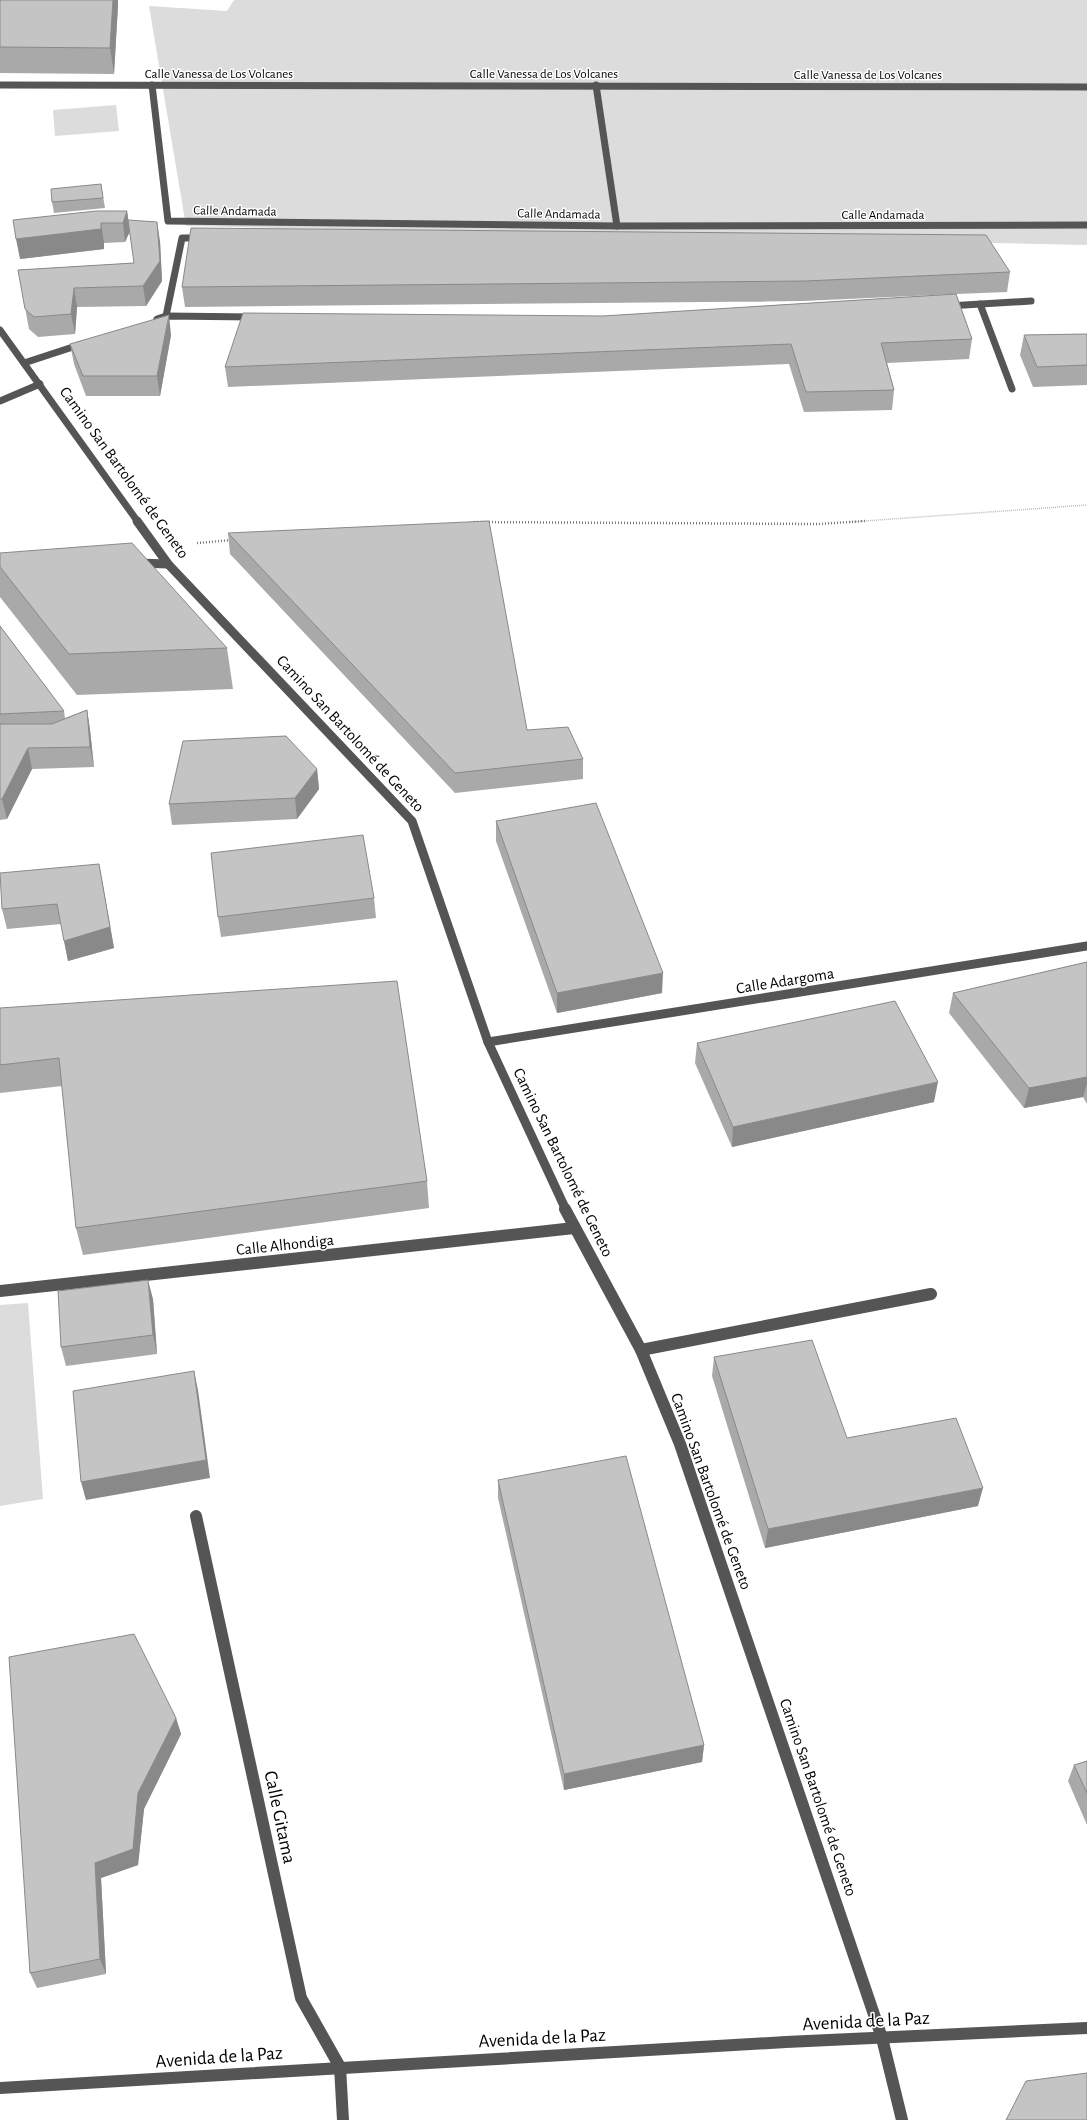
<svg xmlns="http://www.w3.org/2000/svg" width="1087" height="2120" font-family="'Alegreya Sans',sans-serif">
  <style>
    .green { fill: #dcdcdc }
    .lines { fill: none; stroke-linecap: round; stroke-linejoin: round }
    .path-far1 { stroke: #777; stroke-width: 1.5; stroke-dasharray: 0.5 1.5; stroke-linecap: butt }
    .path { stroke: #777; stroke-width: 2.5; stroke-dasharray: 1 2; stroke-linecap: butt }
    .minor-far2 { stroke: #555; stroke-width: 7 }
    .minor-far1 { stroke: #555; stroke-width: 9 }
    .minor { stroke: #555; stroke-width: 12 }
    .wall { fill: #a9a9a9 }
    .shaded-wall { fill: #898989 }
    .building { fill: #c4c4c4; stroke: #898989 }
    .labels { text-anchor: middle; stroke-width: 3; stroke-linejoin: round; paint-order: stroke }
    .far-street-label { font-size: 13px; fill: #000; stroke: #fff }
    .street-label { font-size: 16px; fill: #000; stroke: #fff }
    .near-street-label { font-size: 19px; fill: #000; stroke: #fff }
  </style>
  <rect width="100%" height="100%" fill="#fff"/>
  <g class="green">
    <path d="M234,0H1087V245L186,226L149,6L227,11Z"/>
    <path d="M116,105L119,131L55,136L53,110Z"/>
    <path d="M28,1303L43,1499L0,1506V1305Z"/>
  </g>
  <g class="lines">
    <path class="path-far1" d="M850,522L1087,505"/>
    <g class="path">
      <path d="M474,522L818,524L865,521"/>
      <path d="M197,543L232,540"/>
    </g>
    <g class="minor-far2">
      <path d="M0,85L1087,87"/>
      <path d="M152,85L168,221L617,226L1087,225"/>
      <path d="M596,85L617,226"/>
      <path d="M980,304L1012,389"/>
      <path d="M948,306L1031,301"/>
      <path d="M166,316L182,238H202"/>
      <path d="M157,319L166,316L254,317"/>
      <path d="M0,330L138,522"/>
      <path d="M24,363L82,344"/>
      <path d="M0,401L40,384"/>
    </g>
    <g class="minor-far1">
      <path d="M137,521L168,564L412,821L488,1042L566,1210"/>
      <path d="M138,563L168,564"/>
      <path d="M488,1042L1087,946"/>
    </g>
    <g class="minor">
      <path d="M565,1209L641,1350L680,1444L882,2038L902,2120"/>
      <path d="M0,1291L574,1228"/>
      <path d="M641,1350L931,1294"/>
      <path d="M196,1516L301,1998L340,2067L343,2120"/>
      <path d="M0,2088L786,2042L1087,2028"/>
    </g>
  </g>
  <g class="wall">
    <path d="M0,0H118V5L114,74L0,73Z"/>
    <path d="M101,184L105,208L54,213L52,202Z"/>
    <path d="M127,211L130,231L125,242L104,243V249L20,259Z"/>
    <path d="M160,241L162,281L146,306L77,307L75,334L38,337L29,329L18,270L134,263Z"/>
    <path d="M1010,272L1007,292L956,294L972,339L969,359L887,363L894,390L892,410L804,412L789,364L228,387L225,367L603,316L956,294L803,301L185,307L182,287Z"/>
    <path d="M1087,334V385L1033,387L1020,355L1024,335Z"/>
    <path d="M171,335L160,396H86L74,364L70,344Z"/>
    <path d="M228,533L527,730L583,759V779L455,793L230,554Z"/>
    <path d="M0,553L227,648L233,689L77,695L0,597Z"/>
    <path d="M0,626L64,711L65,718L87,710L90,730L94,767L32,769L7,819L0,820Z"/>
    <path d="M317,769L319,789L297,819L172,825L169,804Z"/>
    <path d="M496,821L662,993L557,1013L496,841Z"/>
    <path d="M99,864L114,948L68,961L61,924L7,929L2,909Z"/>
    <path d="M374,898L376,918L221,937L218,917Z"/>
    <path d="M1087,962V1104L1083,1097L1024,1108L949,1013L953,993Z"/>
    <path d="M0,1008L427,1181L429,1208L83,1255L76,1228L62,1086L0,1093Z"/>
    <path d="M697,1043L934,1102L732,1147L695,1063Z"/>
    <path d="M153,1299L157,1354L66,1366L61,1347Z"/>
    <path d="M714,1357L847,1438L978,1506L765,1548L712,1376Z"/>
    <path d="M498,1480L704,1745L702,1762L564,1790L498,1498Z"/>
    <path d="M176,1718L181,1734L144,1809L138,1865L101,1878L106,1974L37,1988L30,1973Z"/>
    <path d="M1087,1761V1825L1068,1781L1074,1765Z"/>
  </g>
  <g class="shaded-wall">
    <path d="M113,0H118V5L114,74L110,48Z"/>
    <path d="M127,211L130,231L125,242L123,223Z"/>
    <path d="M157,222L160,241L162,281L146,306L143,286Z"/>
    <path d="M101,223L104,243V249L20,259L16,239Z"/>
    <path d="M74,288L77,307L75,334L71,314Z"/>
    <path d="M169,315L171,335L160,396L157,376Z"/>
    <path d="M87,710L90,730L94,767L90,747Z"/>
    <path d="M28,748L32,769L7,819L2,799Z"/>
    <path d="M317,769L319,789L297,819L295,798Z"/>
    <path d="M99,864L114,948L68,961L64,941Z"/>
    <path d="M663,973L662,993L557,1013V993Z"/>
    <path d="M1087,1077V1084L1083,1097L1024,1108L1029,1088Z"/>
    <path d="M938,1082L934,1102L732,1147L733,1127Z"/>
    <path d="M148,1280L153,1299L157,1354L153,1335Z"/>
    <path d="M194,1371L198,1390L210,1478L86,1500L81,1482Z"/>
    <path d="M983,1488L978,1506L765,1548L768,1529Z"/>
    <path d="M176,1718L181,1734L144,1809L138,1865L101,1878L106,1974L100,1959L95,1863L138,1793Z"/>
    <path d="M704,1745L702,1762L564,1790V1774Z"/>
  </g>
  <g class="building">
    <path d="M0,0H113L110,48L0,47Z"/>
    <path d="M101,184L103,198L52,202L51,189Z"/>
    <path d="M96,211H127L123,223H101V229L16,239L13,220Z"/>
    <path d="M128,220L157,222L160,261L143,286L74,288L71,314L34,317L25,309L18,270L134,263Z"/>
    <path d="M191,228L986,235L1010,272L805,281L182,287Z"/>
    <path d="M956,294L972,339L881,343L894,390L806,392L791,344L225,367L243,313L603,316Z"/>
    <path d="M169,315L157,376H83L70,344Z"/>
    <path d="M1087,334V365L1037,367L1024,335Z"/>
    <path d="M489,521L527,730L568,727L583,759L455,773L228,533Z"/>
    <path d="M132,543L227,648L69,654L0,567V553Z"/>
    <path d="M0,626L64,711L0,714Z"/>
    <path d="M87,710L90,747L28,748L2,799H0V724H52Z"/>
    <path d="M286,736L317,769L295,798L169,804L183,741Z"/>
    <path d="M596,803L663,973L557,993L496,821Z"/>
    <path d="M363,835L374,898L218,917L211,853Z"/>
    <path d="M99,864L110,927L64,941L57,904L2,909L0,873Z"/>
    <path d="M1087,962V1077L1029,1088L953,993Z"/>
    <path d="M397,981L427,1181L76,1228L59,1058L0,1065V1008Z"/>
    <path d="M895,1001L938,1082L733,1127L697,1043Z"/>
    <path d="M148,1280L153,1335L61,1347L58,1291Z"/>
    <path d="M812,1340L847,1438L956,1418L983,1488L768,1529L714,1357Z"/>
    <path d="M194,1371L206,1460L81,1482L73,1391Z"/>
    <path d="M626,1456L704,1745L564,1774L498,1480Z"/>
    <path d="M134,1634L176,1718L138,1793L133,1849L95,1863L100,1959L30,1973L9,1657Z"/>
    <path d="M1087,1761V1793L1074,1765Z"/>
    <path d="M1087,2073V2120H1006L1026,2081Z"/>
  </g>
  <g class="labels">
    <g class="far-street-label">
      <text x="219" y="78">Calle Vanessa de Los Volcanes</text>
      <text x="544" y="78">Calle Vanessa de Los Volcanes</text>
      <text x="868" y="79">Calle Vanessa de Los Volcanes</text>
      <text transform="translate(235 210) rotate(1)" y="5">Calle Andamada</text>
      <text transform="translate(559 213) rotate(1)" y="5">Calle Andamada</text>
      <text x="883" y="219">Calle Andamada</text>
    </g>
    <g class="street-label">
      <text transform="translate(125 472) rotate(54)" y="6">Camino San Bartolomé de Geneto</text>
      <text transform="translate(351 733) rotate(47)" y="6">Camino San Bartolomé de Geneto</text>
      <text transform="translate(785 980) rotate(-9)" y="6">Calle Adargoma</text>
      <text transform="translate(564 1162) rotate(64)" y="6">Camino San Bartolomé de Geneto</text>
      <text transform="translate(285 1244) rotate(-6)" y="6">Calle Alhondiga</text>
      <text transform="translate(712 1491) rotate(70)" y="6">Camino San Bartolomé de Geneto</text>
      <text transform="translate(819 1797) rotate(71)" y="6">Camino San Bartolomé de Geneto</text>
    </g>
    <g class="near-street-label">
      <text transform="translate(281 1817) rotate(78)" y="7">Calle Gitama</text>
      <text transform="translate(866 2020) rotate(-3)" y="7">Avenida de la Paz</text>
      <text transform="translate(542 2037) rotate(-3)" y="7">Avenida de la Paz</text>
      <text transform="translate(219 2056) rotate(-4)" y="7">Avenida de la Paz</text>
    </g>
  </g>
</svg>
